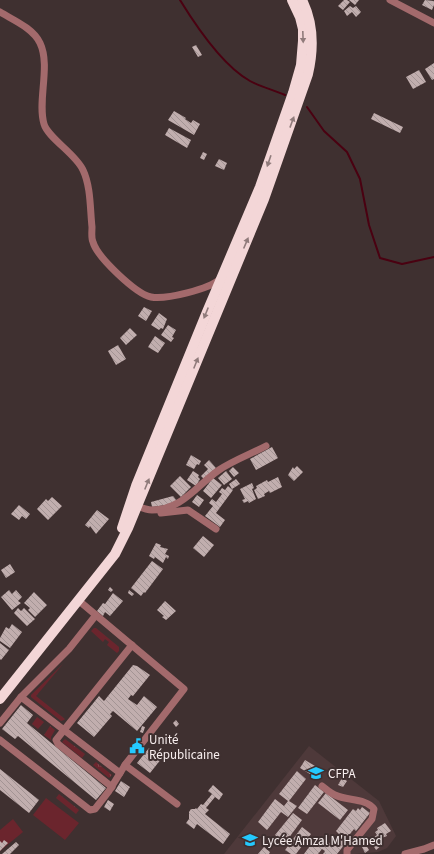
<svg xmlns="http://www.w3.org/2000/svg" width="434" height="854" font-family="'Source Sans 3',sans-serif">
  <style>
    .built { fill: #4e393a }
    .grass { fill: url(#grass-tufts) }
    .garden { fill: #6b252d }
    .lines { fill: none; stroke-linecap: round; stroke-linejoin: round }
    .stream { stroke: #4a0111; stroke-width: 2 }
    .building { fill: url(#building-back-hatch) }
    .minor { stroke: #a36a6c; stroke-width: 7 }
    .highway { stroke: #f3d6d7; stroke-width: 10 }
    .oneway { fill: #907b7b }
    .labels { text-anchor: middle; stroke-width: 4; stroke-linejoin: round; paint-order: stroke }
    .poi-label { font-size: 13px; fill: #f8eeee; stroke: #3f3030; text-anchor: start }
  </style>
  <defs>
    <pattern id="grass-tufts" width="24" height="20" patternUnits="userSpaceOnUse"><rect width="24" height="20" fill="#6b252d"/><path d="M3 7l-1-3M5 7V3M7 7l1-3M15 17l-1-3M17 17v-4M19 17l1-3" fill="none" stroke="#81454c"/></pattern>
    <pattern id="building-back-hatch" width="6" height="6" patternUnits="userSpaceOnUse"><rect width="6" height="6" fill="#c1aeae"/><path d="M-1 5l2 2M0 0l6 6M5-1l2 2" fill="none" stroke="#a39494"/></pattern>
  </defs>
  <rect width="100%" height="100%" fill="#3f3030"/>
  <path class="built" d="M309,746L379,801L396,836L387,848L378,852L355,854H224Z"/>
  <g class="grass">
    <path d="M94,628H96L119,647V651L117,653L107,645L109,642L105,639L103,642L91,631Z"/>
    <path d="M63,664L36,696L65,719L64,720L61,721L31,697V695Z"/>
    <path d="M37,717L44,722L38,729L32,724Z"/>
    <path d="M50,726L55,730L51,737V740L44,735Z"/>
    <path d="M65,739L85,754L82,758L62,742Z"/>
    <path d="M96,762L112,775L109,778L93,765Z"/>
    <path d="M59,794L79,810L76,814L56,798Z"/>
  </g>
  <g class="garden">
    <path d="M46,798L79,823L65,840L33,815Z"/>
    <path d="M13,819L23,832L0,851V830Z"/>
  </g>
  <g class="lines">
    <g class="stream">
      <path d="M180,0C196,26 223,66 250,81C261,87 274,90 285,95"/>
      <path d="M307,107L324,131L347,152L360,179L369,225L380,258L402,264L434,257"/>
    </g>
  </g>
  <g class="building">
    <path d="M344,0H347L350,2L343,10L338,6Z"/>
    <path d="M349,0H359L355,5Z"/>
    <path d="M425,0L434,1V5L432,10L422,5Z"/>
    <path d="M350,6L353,8L356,6L361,12L356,17L352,12L347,16L344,11Z"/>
    <path d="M196,45L202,55L198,57L192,47Z"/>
    <path d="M434,63V79L432,80L425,69Z"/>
    <path d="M419,70L426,82L413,89L406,77Z"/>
    <path d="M174,111L186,118L185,119L191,123L193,120L200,124L194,135L168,120Z"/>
    <path d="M374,113L403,127L400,133L371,119Z"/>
    <path d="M169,128L191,140L187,148L165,135Z"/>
    <path d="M203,152L207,154L204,160L200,158Z"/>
    <path d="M219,159L227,163L224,170L215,166Z"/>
    <path d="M144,307L152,311L146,321L138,316Z"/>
    <path d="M159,313L167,319L163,329L161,328L159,330L151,325Z"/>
    <path d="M168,325L176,330L172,337L174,338L171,342L161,335Z"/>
    <path d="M130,328L137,335L126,345L120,338Z"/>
    <path d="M155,336L165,343L158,353L148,347Z"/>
    <path d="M118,345L126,359L116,365L108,351Z"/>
    <path d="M272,447L278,458L256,470L250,459Z"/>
    <path d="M191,455L201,461L199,465L197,464L194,469L186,465Z"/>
    <path d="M209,460L216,468L204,479L201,476L208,469L204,465Z"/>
    <path d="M297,466L303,472L294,481L288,475L293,467L294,469Z"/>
    <path d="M233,467L239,473L234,477L229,471Z"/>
    <path d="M193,471L199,475L198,477L200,479L196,486L187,480Z"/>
    <path d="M226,471L232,479L224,485L218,478Z"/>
    <path d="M180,476L191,487L181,497L170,486Z"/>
    <path d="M278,477L282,487L270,493L269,491L264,494L265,496L258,499L254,490L257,488L256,486L267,480L268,482Z"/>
    <path d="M213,478L222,485L211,498L203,491Z"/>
    <path d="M236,479L240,484L232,489L229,484Z"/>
    <path d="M252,483L254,488L252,489L256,499L249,503L248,501L244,503L242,500L245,499L240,489Z"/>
    <path d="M228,486L233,490L216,513L225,520L220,527L205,516L213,506L209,503L212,499L216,502L222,494L219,492L222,488L225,490Z"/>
    <path d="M197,495L204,500L199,507L192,502Z"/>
    <path d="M173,496L177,501L165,505L152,507L151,502Z"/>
    <path d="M52,497L62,506L48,520L37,509L46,499L48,501Z"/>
    <path d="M19,505L30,514L26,519L22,516L19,520L11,514Z"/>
    <path d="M97,510L109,519L96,534L90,526L89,528L85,525Z"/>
    <path d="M203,536L214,545L204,557L193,548Z"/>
    <path d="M156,543L161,545L160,547L168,549L165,554L169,556L168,559L166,557L163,563L155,557L154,559L149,556Z"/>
    <path d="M152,561L163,569L145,593L144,592L141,596L131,588Z"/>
    <path d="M10,564L15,572L6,578L1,570Z"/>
    <path d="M110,587L113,590L111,592L108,590Z"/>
    <path d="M9,590L12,594L16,590L22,597L18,601L21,603L12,610L1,597Z"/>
    <path d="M129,590L134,594L132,596L128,593Z"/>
    <path d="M34,592L47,605L35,617L28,610L30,608L24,603Z"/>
    <path d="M113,593L123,601L110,616L105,612L103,616L97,611L103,603L105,604Z"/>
    <path d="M165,601L176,611L166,620L162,617L164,616L157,610Z"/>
    <path d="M18,608L21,611L24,608L35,619L27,626L14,613Z"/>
    <path d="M12,624L22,632L10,648L0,641V638L6,627L9,629Z"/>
    <path d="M0,643L9,650L1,660L0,659Z"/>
    <path d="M133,665L137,666L150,675L133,696L131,695L128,699L137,705L144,696L157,707L137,731L113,711L110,714L112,716L94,737L77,723L99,696L104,701Z"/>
    <path d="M21,705L33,715L27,723L106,788L96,800L18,736L15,739L2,729Z"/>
    <path d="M176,720L179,724L176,727L173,723Z"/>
    <path d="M142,726L145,727L143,733L140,732Z"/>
    <path d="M149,748L162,758L150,773L137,763Z"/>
    <path d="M305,760L315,766L310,774L300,768Z"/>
    <path d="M0,769L39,800L29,813L0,790Z"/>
    <path d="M297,771L306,779L289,801L297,806L288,817L281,812L267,830L258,822L275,799L284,806L288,801L279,794Z"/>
    <path d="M342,778L347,781L343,787L338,785Z"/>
    <path d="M121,781L130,787L124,797L115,791Z"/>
    <path d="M213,785L223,794L219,800L215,797L206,808L209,810L205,814L230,834L223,844L197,824L194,829L186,823L189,819V812L191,809H195L196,808L197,809L201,804L203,805L212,794L208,791Z"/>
    <path d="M315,785L324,792L307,814L298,808Z"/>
    <path d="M326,793L348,810L340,820L318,803Z"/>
    <path d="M108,800L114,804L110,811L104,807Z"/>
    <path d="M362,807L370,813L356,831L354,829L350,834L352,835L337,854H323L325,851L322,849L318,854H304L315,839L325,846L328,842L331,844L339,834L336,831L353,809L356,811L358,808L360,810Z"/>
    <path d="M293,813L302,820L285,843L275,835Z"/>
    <path d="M385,823L391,831L386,834L387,836L379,839L382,845L376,850L370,840L377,835L375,832L378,830L377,828Z"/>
    <path d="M302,827L311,834L296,854H291L285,850Z"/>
    <path d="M4,840L8,843L0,851V841L2,843Z"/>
    <path d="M16,842L19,845L10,854H2Z"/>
    <path d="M365,843L369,850L365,853L361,845Z"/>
    <path d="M264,847L270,852L269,854H258Z"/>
  </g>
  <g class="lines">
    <g class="minor">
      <path d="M390,0L434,23"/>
      <path d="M0,12C13,20 33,28 40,43C51,66 37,101 44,124C48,138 76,154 83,170C91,187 90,209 92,227C92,232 91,238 93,242C97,257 136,294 151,297C165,300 210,289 220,279"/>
      <path d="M137,506C142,508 148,510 152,510C182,510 197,485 219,470C234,460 251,454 266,446"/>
      <path d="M161,513L188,510L216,529"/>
      <path d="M78,600L184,689L125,765"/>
      <path d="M21,697L120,773"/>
      <path d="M0,723L21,697L69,649L96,615"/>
      <path d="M0,740L90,810L95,809L109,791L125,765L177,804"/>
      <path d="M322,786C326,789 330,793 335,795C347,801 366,798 374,809L372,819L347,850V854"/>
      <path d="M112,787L58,744L56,740L132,645"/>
      <path d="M405,854L424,849L434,845"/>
    </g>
    <g class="highway">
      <path d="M122,528L136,486L207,312L260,187L293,93L301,65L303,41V29L300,17L292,0"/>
      <path d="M0,699L115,554L128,528L264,199L308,74C314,48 314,24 302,0"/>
    </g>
  </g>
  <defs><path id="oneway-solid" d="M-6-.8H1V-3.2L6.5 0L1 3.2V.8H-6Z"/></defs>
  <g class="oneway">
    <use href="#oneway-solid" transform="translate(303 37) rotate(88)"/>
    <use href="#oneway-solid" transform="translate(292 122) rotate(-70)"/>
    <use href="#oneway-solid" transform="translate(269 161) rotate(109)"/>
    <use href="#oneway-solid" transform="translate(246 243) rotate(-67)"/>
    <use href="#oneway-solid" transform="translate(206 313) rotate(112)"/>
    <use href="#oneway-solid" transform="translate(196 363) rotate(-68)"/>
    <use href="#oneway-solid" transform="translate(147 484) rotate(-68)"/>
  </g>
  <defs>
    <g id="civic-bare" transform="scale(1.2)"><path d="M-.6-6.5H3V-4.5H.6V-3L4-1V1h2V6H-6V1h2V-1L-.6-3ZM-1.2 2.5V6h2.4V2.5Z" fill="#24c9fe" stroke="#3f3030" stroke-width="2.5" paint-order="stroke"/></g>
    <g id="university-bare" transform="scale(1.2)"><path d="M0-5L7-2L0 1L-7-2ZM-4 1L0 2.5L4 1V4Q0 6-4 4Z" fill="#24c9fe" stroke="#3f3030" stroke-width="2.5" paint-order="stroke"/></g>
    <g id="school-bare" transform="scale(1.2)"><path d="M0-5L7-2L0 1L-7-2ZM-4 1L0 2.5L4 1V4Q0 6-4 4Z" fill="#24c9fe" stroke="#3f3030" stroke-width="2.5" paint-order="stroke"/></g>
  </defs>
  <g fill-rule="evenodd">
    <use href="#civic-bare" x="137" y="746"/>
    <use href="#university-bare" x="316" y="773"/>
    <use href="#school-bare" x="250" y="840"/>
  </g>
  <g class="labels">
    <g class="poi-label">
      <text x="149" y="744">Unité<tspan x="149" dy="15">Républicaine</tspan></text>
      <text x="328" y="778">CFPA</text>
      <text x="262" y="845">Lycée Amzal M'Hamed</text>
    </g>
  </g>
</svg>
